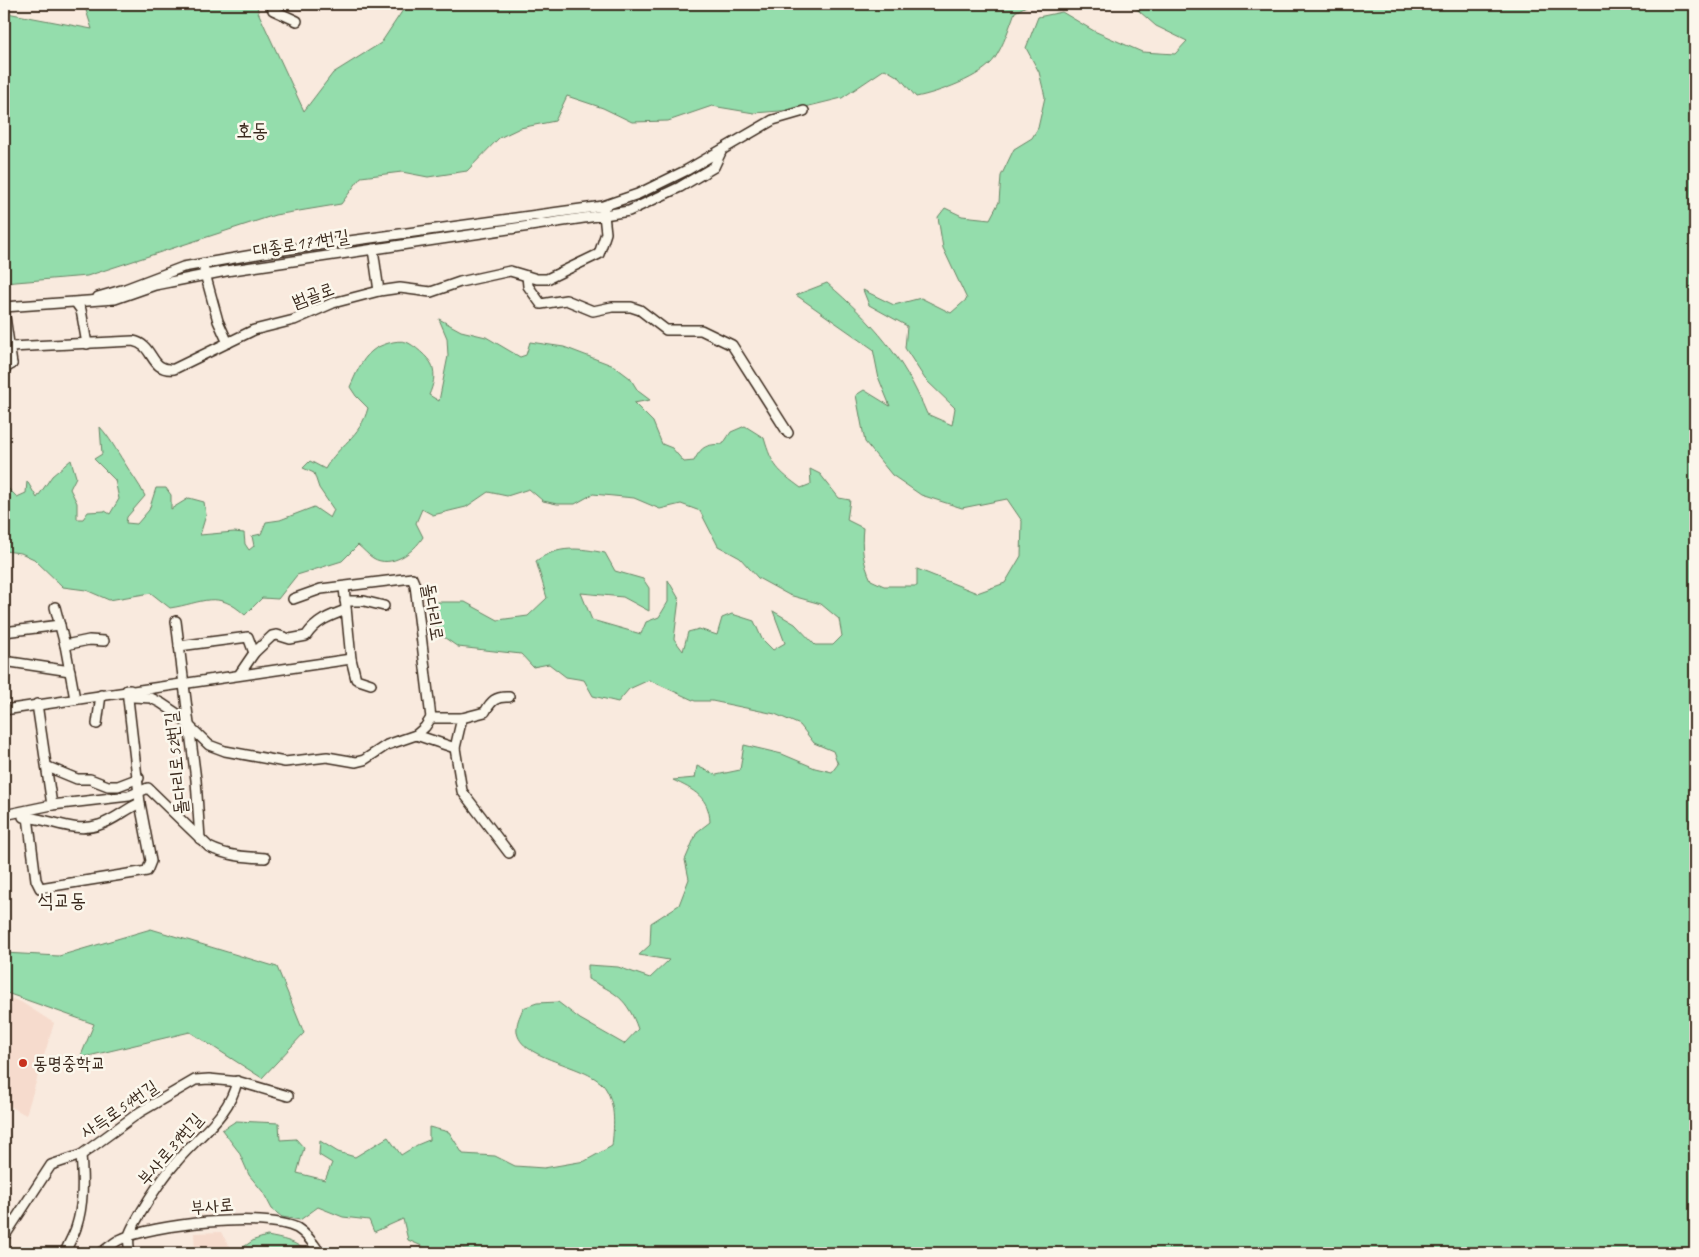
<svg xmlns="http://www.w3.org/2000/svg" width="1699" height="1257" font-family="Caveat,'Poor Story',sans-serif">
  <style>
    .built { fill: #f6dbcd }
    .green { fill: #94ddac; stroke: #688465 }
    .lines { fill: none; stroke-linecap: round; stroke-linejoin: round }
    .minor-casing { stroke: #3b2a1e; stroke-width: 12 }
    .minor { stroke: #fbf7ec; stroke-width: 9 }
    .poi-dot { fill: #c8321e; stroke: #fbf7ec; stroke-width: 2 }
    .labels { text-anchor: middle; stroke-width: 5; stroke-linejoin: round; paint-order: stroke }
    .street-label { font-size: 18px; fill: #3b2a1e; stroke: #fbf7ec }
    .poi-label { font-size: 18px; fill: #3b2a1e; stroke: #fbf7ec; text-anchor: start }
    .quarter-label { font-size: 20px; fill: #3b2a1e; stroke: #fbf7ec }
  </style>
  <rect width="100%" height="100%" fill="#f9eade"/>
  <filter id="ink" filterUnits="userSpaceOnUse"><feTurbulence type="fractalNoise" baseFrequency=".02" numOctaves="2"/><feDisplacementMap in="SourceGraphic" scale="10" xChannelSelector="R" yChannelSelector="G"/><feConvolveMatrix kernelMatrix="1 2 1 2 8 2 1 2 1" color-interpolation-filters="sRGB"/></filter>
  <g filter="url(#ink)">
    <g class="built">
      <path d="M4,996L21,1002L54,1023L26,1115L4,1103Z"/>
      <path d="M221,1232L233,1253H195L194,1233Z"/>
    </g>
    <g class="green">
      <path d="M84,4H257L258,12L304,111L333,73L381,43L405,7L403,4H1030L1015,12C1009,28 1004,44 995,58C983,77 937,93 916,97L900,78L885,69L842,98L793,110L754,113L712,106L668,121L632,122L603,108L567,96L555,121L520,128L499,138L467,171L428,177L402,172L361,177L341,204L275,215L87,276L4,283V15L7,13L92,29Z"/>
      <path d="M1131,4H1695V1253H474L462,1248L438,1253L408,1240L403,1219L374,1232L369,1220L343,1217L318,1207L300,1220L282,1217L272,1209L263,1192L249,1175L239,1152L222,1130L236,1121L279,1123L280,1140L296,1139L304,1148L297,1173L325,1180L332,1163L319,1155L320,1141L338,1152L355,1157L388,1137L401,1155L417,1145L429,1140V1127L449,1132L463,1154L495,1156L515,1166L544,1168L585,1161L612,1146C614,1128 616,1106 606,1089C591,1063 513,1061 517,1027C517,1021 521,1014 523,1008L537,1003L558,1002L580,1019L624,1044L638,1029C627,998 616,993 588,979V965L618,967L650,978L669,960L639,955L650,945L651,923L679,905L689,879L685,860L697,832L710,822C709,797 694,790 673,780L695,778L697,766L716,775L740,770L744,745L782,754L815,768L832,772L838,764L833,751L814,743L800,725L775,714L712,701H695L649,680L629,689L618,702L593,696L584,680L566,677L549,664L533,667L521,654L458,647L438,633L430,612L435,602H465L498,620L528,616L547,598L536,561C558,545 580,548 605,553L615,571L643,579L649,588V611L623,597L581,593L592,620L641,634L646,622L659,617L668,602V580L679,599L674,639L683,651L688,632L699,629L717,635L722,618L732,614L754,621L762,639L773,650L785,643L773,611L795,624L815,645H833L842,636L839,619L821,604L789,595L758,578L740,558L718,546L700,511L681,504L660,509L634,498L593,494L575,504H557L543,501L529,489L507,496L488,492L466,507L433,515L422,509L416,523L423,537C414,552 391,569 373,558C368,555 363,549 358,545L342,561L297,575L278,599L262,598L245,615C217,589 203,603 170,608L151,593L109,600L86,590L63,587L34,559L21,553L4,551V462L7,464L5,485L17,497L26,493L27,481L37,498L52,476L71,460L76,477L70,489L77,503V519H83L88,512L105,511L110,514L119,499L115,480L94,459L102,454L100,427C110,438 116,450 124,462C131,474 139,483 145,496L127,517L126,523L137,524L149,510L156,488H166L171,495V509L189,498L204,502L206,515L200,535L234,532L244,533L245,544L249,550L254,546L252,536L261,534L266,522L280,520L314,507L330,518L334,510L319,488L314,473L303,468L310,461L325,469C339,444 360,438 368,408L356,396L350,387C356,374 361,360 372,351C379,345 397,339 406,342C413,344 429,358 432,365C436,375 433,386 429,395L439,401L448,356L447,338L439,319L461,331L486,337L520,357L526,355L530,342L564,347L614,366L630,378L638,391L650,400L634,403L653,422L662,444L672,448L684,462L694,461C702,445 707,445 723,444L731,432L745,426L764,438C772,466 778,471 801,488L811,484L810,469L820,474L839,498L850,500L847,520L863,528C861,547 863,563 871,580L884,586H917V569L977,593L1005,583L1021,556L1022,521L1007,499L962,508L921,495L892,475L865,442L856,395L864,390L890,406L879,379L873,349L796,295L827,283C874,324 903,356 927,414L952,425L955,408L925,379L905,348L907,326L869,305L863,290L894,305L921,298L951,313L967,299L943,248L938,217L945,208L962,216L990,219L999,202L1001,176L1014,149L1032,138L1038,128L1045,97L1039,72L1026,48L1038,17L1062,12L1094,31L1142,52L1175,54L1187,41L1156,26Z"/>
      <path d="M151,929L277,967L304,1033L262,1078L190,1032L80,1058L94,1024L4,992V953L59,956Z"/>
      <path d="M267,1236C282,1239 297,1241 307,1253L236,1252L254,1240Z"/>
    </g>
    <g class="lines">
      <g class="minor-casing">
        <g id="minor">
          <path d="M271,4L273,10L297,21"/>
          <path d="M604,211V215L629,211L680,187L714,167L721,152"/>
          <path d="M373,249L379,291"/>
          <path d="M204,270L218,321L228,343"/>
          <path d="M527,276L528,286L541,304L566,300L593,311L612,307H631L640,310L666,330H701L732,345L788,433"/>
          <path d="M98,297L125,289L183,267L269,252L603,206L638,194L687,170L773,120L804,111"/>
          <path d="M76,303L81,310L87,344"/>
          <path d="M4,307L115,299L155,285L226,271L604,215L606,233L599,254L547,279H537L510,271L460,282L431,292L400,288L379,291L333,303L294,320L254,330L174,369C149,372 155,345 133,341L10,347"/>
          <path d="M4,310L12,364"/>
          <path d="M4,369L12,364"/>
          <path d="M344,587L351,659L356,679L371,684"/>
          <path d="M293,599L321,589L412,578L415,585L431,718"/>
          <path d="M345,601H364L384,606"/>
          <path d="M55,607L65,645L75,699"/>
          <path d="M176,621L196,780L200,839"/>
          <path d="M4,632L60,625"/>
          <path d="M65,645L89,640L104,641"/>
          <path d="M179,646L248,637L254,653"/>
          <path d="M4,661L70,671"/>
          <path d="M239,675L254,653L272,636L277,635L290,639L306,636C316,621 329,616 346,610"/>
          <path d="M130,690L133,697L151,698L161,703L176,713L209,745L225,751L285,762L327,757L356,762L364,760L387,745L416,735L425,727L431,718"/>
          <path d="M37,704L52,805"/>
          <path d="M4,710L351,659"/>
          <path d="M431,718H462L485,712C491,701 496,696 509,697"/>
          <path d="M462,718L455,748L462,791L509,853"/>
          <path d="M97,724L101,695"/>
          <path d="M416,735L455,748"/>
          <path d="M48,767L77,779H90L108,786H118L139,778"/>
          <path d="M4,815L52,805L129,796L148,788L209,847C227,856 245,857 265,858"/>
          <path d="M23,817C49,818 74,834 99,825C113,821 126,809 140,803"/>
          <path d="M28,817L36,880L40,888L147,871L151,861L140,803L127,690"/>
          <path d="M4,1237L51,1165L81,1155L140,1112L195,1080L209,1079L240,1082L288,1096"/>
          <path d="M65,1253C68,1244 73,1237 76,1228C84,1204 83,1179 81,1155"/>
          <path d="M101,1253C107,1249 113,1243 119,1240C152,1224 264,1212 297,1228C307,1234 314,1244 320,1253"/>
          <path d="M130,1253C126,1233 131,1231 140,1214C151,1195 163,1177 178,1160C199,1135 230,1115 237,1081"/>
        </g>
      </g>
      <use href="#minor" class="minor"/>
    </g>
  </g>
  <circle class="poi-dot" cx="23" cy="1063" r="5"/>
  <g class="labels">
    <g class="street-label">
      <text transform="translate(301 243) rotate(-9)" y="6">대종로171번길</text>
      <text transform="translate(313 295) rotate(-20)" y="6">범골로</text>
      <text transform="translate(433 612) rotate(80)" y="6">돌다리로</text>
      <text transform="translate(176 763) rotate(-96)" y="6">돌다리로52번길</text>
      <text transform="translate(119 1109) rotate(-34)" y="6">사득로54번길</text>
      <text transform="translate(170 1149) rotate(-49)" y="6">부사로39번길</text>
      <text transform="translate(212 1206) rotate(-5)" y="6">부사로</text>
    </g>
    <g class="poi-label">
      <text x="33" y="1069">동명중학교</text>
    </g>
    <g class="quarter-label">
      <text x="252" y="137">호동</text>
      <text x="62" y="907">석교동</text>
    </g>
  </g>
  <rect width="1699" height="1257" fill="none" stroke="#fbf7ec" stroke-width="20"/>
  <rect x="10" y="10" width="1679" height="1237" fill="none" stroke="#3b2a1e" stroke-width="2" filter="url(#ink)"/>
</svg>
